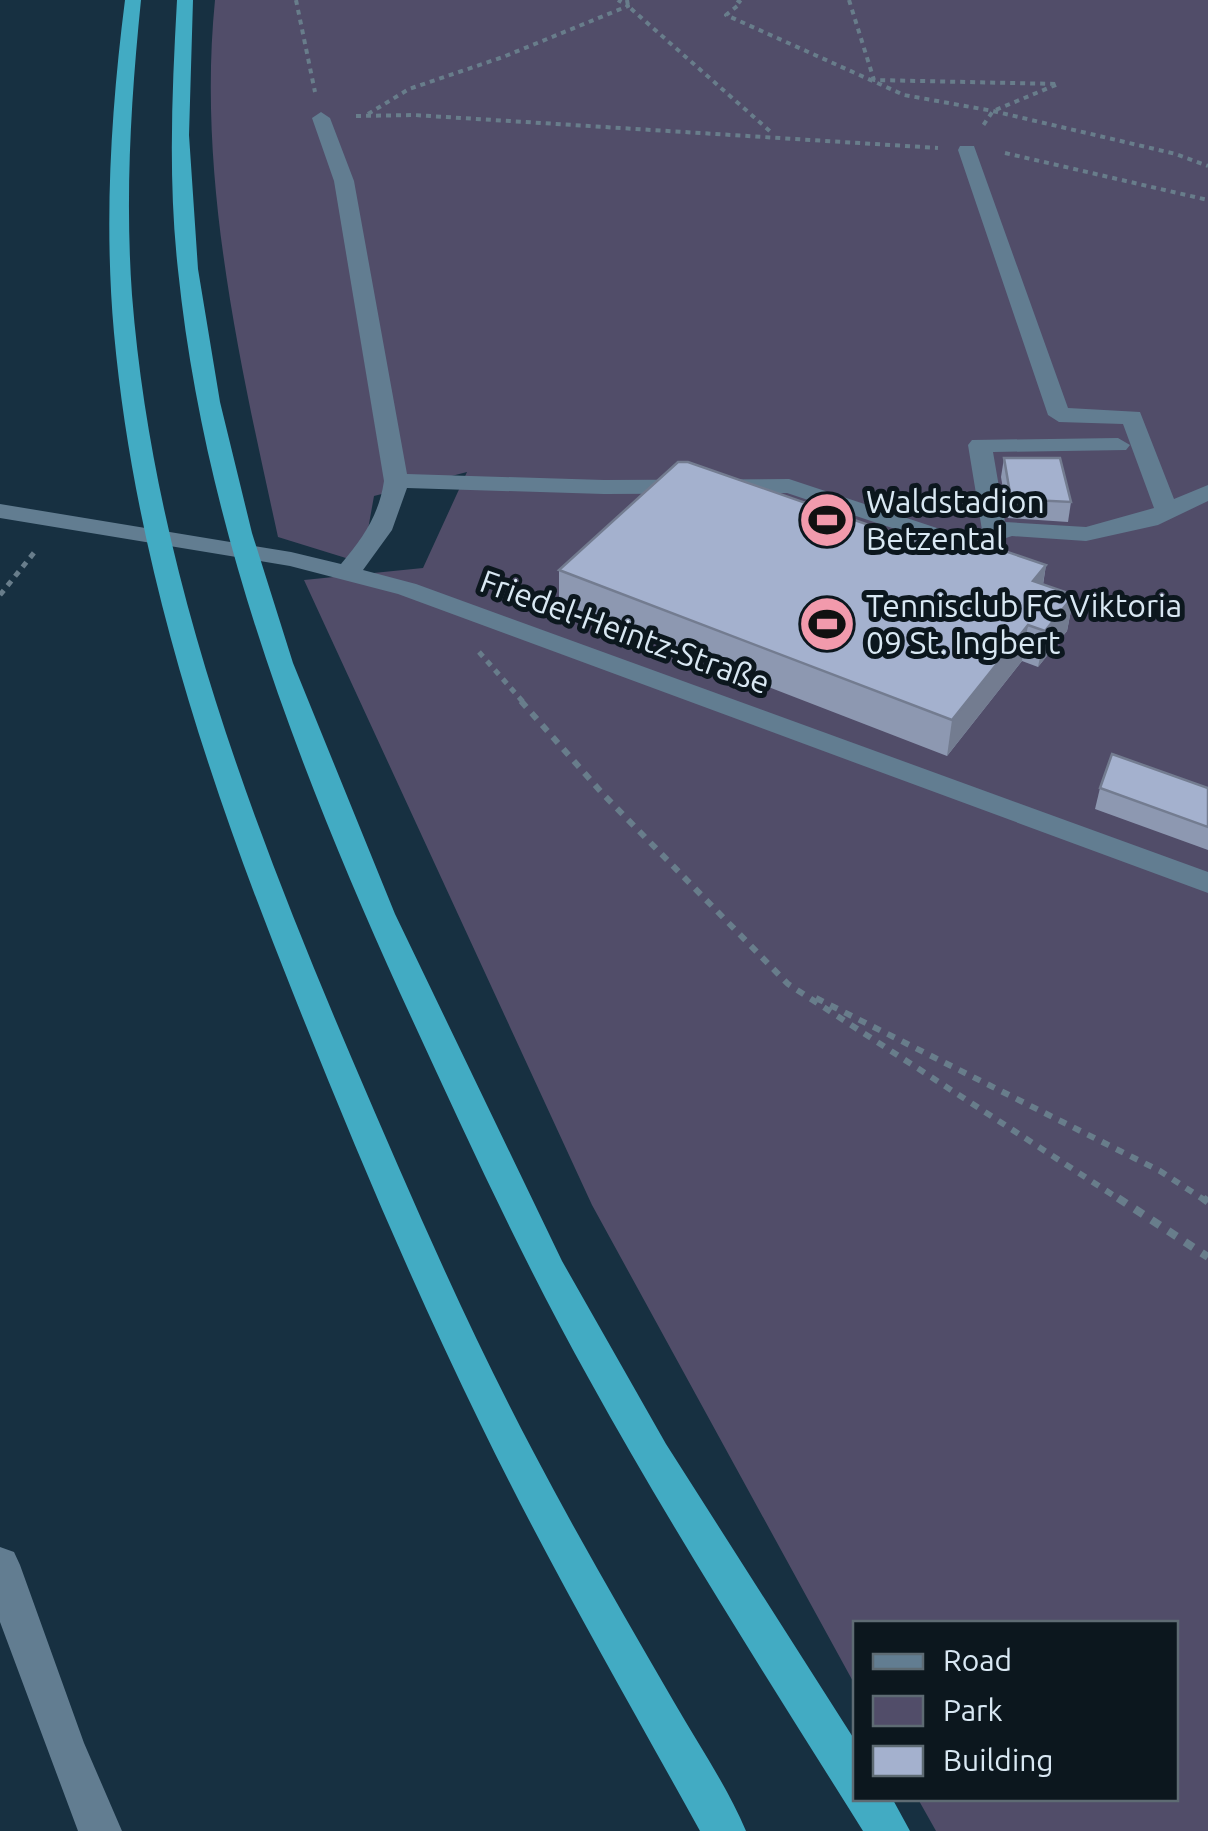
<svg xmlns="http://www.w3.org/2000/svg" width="1208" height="1831" font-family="Ubuntu,sans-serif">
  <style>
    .green { fill: #514d69 }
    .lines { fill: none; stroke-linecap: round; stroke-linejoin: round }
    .path-far3 { stroke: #687d8b; stroke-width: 4; stroke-dasharray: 5 5; stroke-linecap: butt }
    .path-far2 { stroke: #687d8b; stroke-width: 5; stroke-dasharray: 6 6; stroke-linecap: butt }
    .path-far1 { stroke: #687d8b; stroke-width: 6; stroke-dasharray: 8 8; stroke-linecap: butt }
    .path { stroke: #687d8b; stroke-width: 8; stroke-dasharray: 10 10; stroke-linecap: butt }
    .minor { fill: #627d91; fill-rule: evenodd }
    .highway { fill: #42abc3; fill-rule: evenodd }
    .wall { fill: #8d98b1 }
    .shaded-wall { fill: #737c90 }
    .building { fill: #a4b1ce; stroke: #737c90; stroke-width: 2.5 }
    .labels { text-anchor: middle; stroke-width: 10; stroke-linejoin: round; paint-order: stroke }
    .poi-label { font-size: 32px; fill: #d9e8f3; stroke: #0c171e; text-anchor: start }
    .street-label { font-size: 32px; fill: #d9e8f3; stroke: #0c171e }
  </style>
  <rect width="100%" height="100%" fill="#173041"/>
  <path class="green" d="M215,0H1208V1831H936L918,1799L1176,1798V1624H856L855,1685L592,1205L304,580L423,568L467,472L374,496L362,563L278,537C240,363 197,179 215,0Z"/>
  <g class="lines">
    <g class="path-far3">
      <path d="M296,0L315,92"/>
      <path d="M627,0L628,6L772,133"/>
      <path d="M737,0L741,3L726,15L904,95L993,111L1176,154L1208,166"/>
      <path d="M849,0L874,80L1058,84L993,111L982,127"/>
      <path d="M368,114L409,89L503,57L628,6L618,0"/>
      <path d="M356,116L414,115L938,148"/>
      <path d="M1005,153L1208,200"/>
    </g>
    <g class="path-far2">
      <path d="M0,595L37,549"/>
      <path d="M479,652L524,703"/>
    </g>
    <g class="path-far1">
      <path d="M521,701L602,793L788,984L1122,1201"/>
      <path d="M816,998L1160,1171L1206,1201"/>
    </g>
    <g class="path">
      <path d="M1118,1198L1208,1257"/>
      <path d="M1203,1198L1208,1202"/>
    </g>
    <g class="minor">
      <path d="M321,112L330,118L354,181L407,474L604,480L789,479L964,537L982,530L968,445L972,440L1118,438L1130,445L1126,450L993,452L1005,522L1086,527L1154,508L1123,424L1059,422L1048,415L958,150L960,146H974L1068,408L1140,412L1174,499L1208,485V501L1158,525L1086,541L1012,536L964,552L787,493L604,494L407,488L392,530L363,570L416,584L1208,872V893L398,594L290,566L0,518V504L291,552L341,564C363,538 379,515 384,481L334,181L312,118Z"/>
      <path d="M0,1547L14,1552L20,1565L84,1743L122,1831H78L0,1622Z"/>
    </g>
    <g class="highway">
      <path d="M125,0H141C131,98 125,197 132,295C153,562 248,815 352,1059C409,1192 466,1325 534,1453C578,1537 626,1619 674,1702C698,1744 727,1786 746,1831H700C626,1697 548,1563 481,1425C412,1284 351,1139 293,993C208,781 135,562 114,333C104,222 111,110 125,0Z"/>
      <path d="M177,0H193L189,135L198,269L220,402L252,533L293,663L395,914L562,1261L666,1444L856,1742V1798H892L910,1831H863C771,1684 674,1533 589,1379C519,1254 460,1123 400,993C296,763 204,522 178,270C168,180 172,90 177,0Z"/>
    </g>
  </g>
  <g class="wall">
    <path d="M1004,458L1071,502L1068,522L1008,518L1001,477Z"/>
    <path d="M952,554L1046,565L1043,585L1074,595L1067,631L1038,667L1022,661L947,756L559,606V570Z"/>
    <path d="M1100,788H1208V850L1095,809Z"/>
  </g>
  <g class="shaded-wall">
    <path d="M1046,565L1040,601L1033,581Z"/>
    <path d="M1074,595L1067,631L1038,667L1045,631Z"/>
    <path d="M1028,625L1022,661L947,756L952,720Z"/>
  </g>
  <g class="building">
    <path d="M1004,458H1060L1071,502L1011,499Z"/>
    <path d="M678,462H688L952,554L966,538L1046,565L1033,581L1074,595L1045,631L1028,625L952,720L559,570Z"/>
    <path d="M1112,754L1208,788V827L1100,788Z"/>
  </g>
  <defs>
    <g id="stadium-disc" transform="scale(2.875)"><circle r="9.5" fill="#f29aac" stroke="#0c171e"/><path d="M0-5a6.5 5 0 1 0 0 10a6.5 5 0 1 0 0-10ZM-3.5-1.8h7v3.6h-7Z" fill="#111"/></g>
  </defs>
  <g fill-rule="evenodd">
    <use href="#stadium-disc" x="827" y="520"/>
    <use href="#stadium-disc" x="827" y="624"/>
  </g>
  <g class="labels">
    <g class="poi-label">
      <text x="866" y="513">Waldstadion<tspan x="866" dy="37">Betzental</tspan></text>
      <text x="866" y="617">Tennisclub FC Viktoria<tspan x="866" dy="37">09 St. Ingbert</tspan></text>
    </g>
    <g class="street-label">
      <text transform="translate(625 632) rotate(20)" y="11">Friedel-Heintz-Straße</text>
    </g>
  </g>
  <rect x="853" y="1621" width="325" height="180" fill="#0c171e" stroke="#5e6b73" stroke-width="2.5"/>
  <rect x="873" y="1654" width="50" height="15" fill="#627d91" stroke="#5e6b73" stroke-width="2.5"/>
  <text x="943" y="1671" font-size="30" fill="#d9e8f3">Road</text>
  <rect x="873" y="1696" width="50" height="30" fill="#514d69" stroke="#5e6b73" stroke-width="2.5"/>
  <text x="943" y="1721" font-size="30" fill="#d9e8f3">Park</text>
  <rect x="873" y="1746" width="50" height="30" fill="#a4b1ce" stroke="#5e6b73" stroke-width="2.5"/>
  <text x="943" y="1771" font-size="30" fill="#d9e8f3">Building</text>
</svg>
